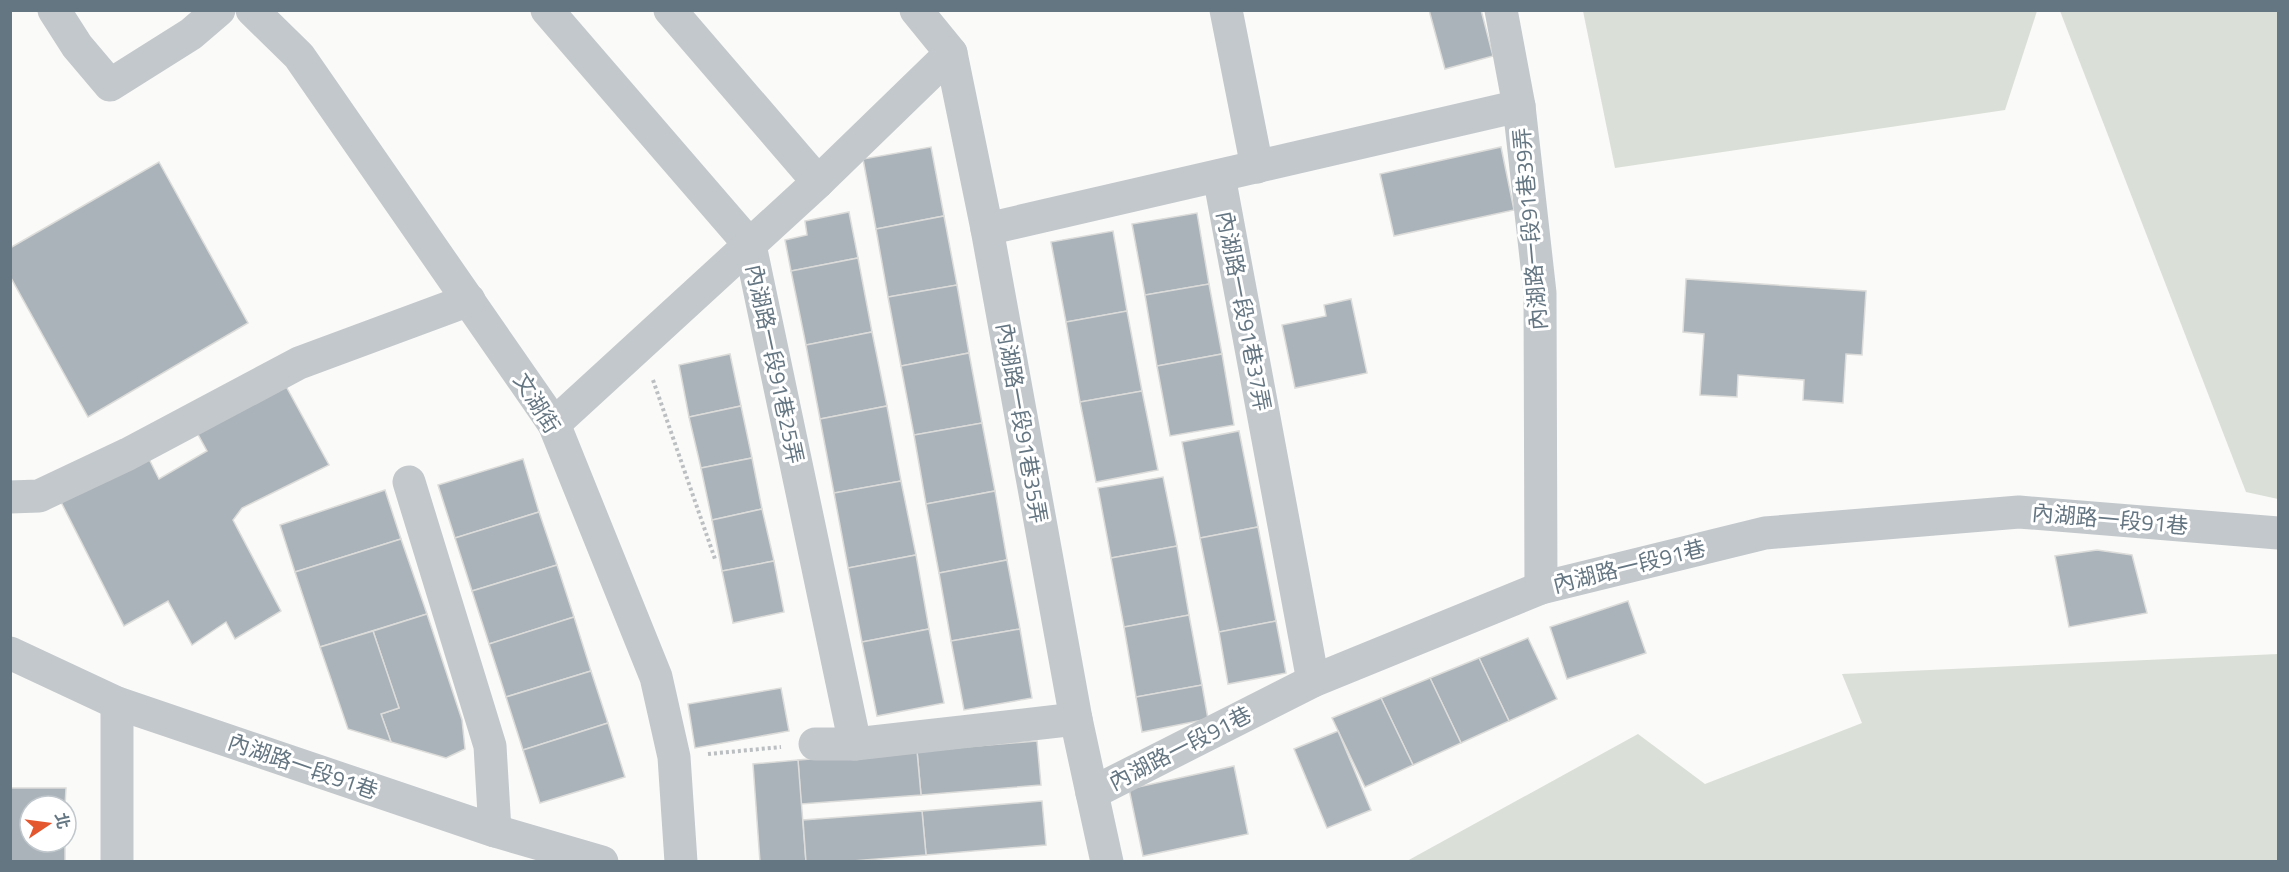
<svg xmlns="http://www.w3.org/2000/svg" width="2289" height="872" font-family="'Titillium Web','Noto Sans TC',sans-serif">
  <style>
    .green { fill: #dadfd7 }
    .building { fill: #aab3b9; stroke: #dcdcda; stroke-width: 1.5 }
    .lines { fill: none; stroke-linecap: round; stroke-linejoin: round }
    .path { stroke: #bbbfc2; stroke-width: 4; stroke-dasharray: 3 3; stroke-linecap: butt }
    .minor { stroke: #c3c8cc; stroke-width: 33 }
    .labels { text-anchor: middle; stroke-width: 6; stroke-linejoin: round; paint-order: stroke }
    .street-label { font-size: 22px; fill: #657683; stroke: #fff }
  </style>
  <rect width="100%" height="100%" fill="#fafaf8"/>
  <g class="green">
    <path d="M1583,11V10L2037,11L2005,110L1615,168Z"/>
    <path d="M2060,11H2278V499L2246,492Z"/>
    <path d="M2278,654V861H1407L1638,734L1705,784L1862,723L1842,674Z"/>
  </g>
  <g class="building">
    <path d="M1429,10H1481L1493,56L1445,69Z"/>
    <path d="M931,147L944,216L876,229L863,159Z"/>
    <path d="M1501,147L1514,210L1394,236L1380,174Z"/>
    <path d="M159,162L248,323L88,417L10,276V248Z"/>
    <path d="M849,212L858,258L791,271L785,240L807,235L805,221Z"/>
    <path d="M1197,213L1209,284L1145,295L1132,224Z"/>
    <path d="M944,216L957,285L888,297L876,229Z"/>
    <path d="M1113,231L1127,311L1066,322L1051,242Z"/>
    <path d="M858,258L872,332L806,345L791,271Z"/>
    <path d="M1686,279L1866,291L1862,355L1846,354L1843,403L1803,400L1804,380L1738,375L1737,397L1700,395L1704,334L1683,332Z"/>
    <path d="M1209,284L1222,354L1157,366L1145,295Z"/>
    <path d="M957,285L969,353L901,366L888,297Z"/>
    <path d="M1351,299L1367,373L1295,388L1282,325L1326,316L1324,305Z"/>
    <path d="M1127,311L1142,391L1080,402L1066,322Z"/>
    <path d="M872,332L887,406L820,419L806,345Z"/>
    <path d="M969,353L982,423L914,435L901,366Z"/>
    <path d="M730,354L741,406L689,417L679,365Z"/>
    <path d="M1222,354L1234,425L1170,436L1157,366Z"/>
    <path d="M282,379L329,465L242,508L233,520L281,611L235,639L226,622L192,645L168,601L124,626L60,500L146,453L159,479L207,451L194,427Z"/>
    <path d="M1142,391L1158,470L1096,482L1080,402Z"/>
    <path d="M741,406L752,458L701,468L689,417Z"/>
    <path d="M887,406L901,481L834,493L820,419Z"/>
    <path d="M982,423L995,491L926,504L914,435Z"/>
    <path d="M1239,431L1258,527L1200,538L1182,442Z"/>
    <path d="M752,458L762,509L712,520L701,468Z"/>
    <path d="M523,459L539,512L455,538L438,485Z"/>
    <path d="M1163,477L1177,546L1111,558L1098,488Z"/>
    <path d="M901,481L916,555L848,568L834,493Z"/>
    <path d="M385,490L401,539L295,572L280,525Z"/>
    <path d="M995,491L1007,560L939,573L926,504Z"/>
    <path d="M762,509L774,561L722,571L712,520Z"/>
    <path d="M539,512L557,565L472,591L455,538Z"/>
    <path d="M1258,527L1276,621L1219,632L1200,538Z"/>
    <path d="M401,539L427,614L320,647L295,572Z"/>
    <path d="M1177,546L1189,615L1124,627L1111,558Z"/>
    <path d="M2097,550L2132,555L2147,613L2069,627L2055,556Z"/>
    <path d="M916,555L929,629L862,642L848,568Z"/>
    <path d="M1007,560L1020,629L951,641L939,573Z"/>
    <path d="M774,561L784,612L733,623L722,571Z"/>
    <path d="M557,565L574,617L489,644L472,591Z"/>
    <path d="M1628,601L1646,653L1567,679L1550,627Z"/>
    <path d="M427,614L462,720L465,749L446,758L391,742L381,714L399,708L373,631Z"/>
    <path d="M1189,615L1202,685L1136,697L1124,627Z"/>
    <path d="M574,617L591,671L506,697L489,644Z"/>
    <path d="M1276,621L1286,673L1228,684L1219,632Z"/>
    <path d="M929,629L944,703L877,716L862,642Z"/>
    <path d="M1020,629L1032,698L964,710L951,641Z"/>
    <path d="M373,631L399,708L381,714L391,742L348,729L320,647Z"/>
    <path d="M1528,638L1557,699L1509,721L1479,658Z"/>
    <path d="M1479,658L1509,721L1461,743L1430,678Z"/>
    <path d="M591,671L608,723L523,750L506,697Z"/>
    <path d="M1430,678L1461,743L1413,765L1381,698Z"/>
    <path d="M1202,685L1208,719L1142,732L1136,697Z"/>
    <path d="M781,688L789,731L695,748L688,704Z"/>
    <path d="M1381,698L1413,765L1365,787L1332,718Z"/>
    <path d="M608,723L625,777L540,803L523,750Z"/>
    <path d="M1338,731L1371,810L1327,828L1294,749Z"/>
    <path d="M1037,741L1041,785L921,795L917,751Z"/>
    <path d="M917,751L921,795L801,804L798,760Z"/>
    <path d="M798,760L806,862H760L753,764Z"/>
    <path d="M1234,766L1248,834L1143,856L1129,789Z"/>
    <path d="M10,788H66L65,806H30V842H65V862H10Z"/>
    <path d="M1042,801L1046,845L926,855L922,811Z"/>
    <path d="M922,811L926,855L840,862H806L803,820Z"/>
  </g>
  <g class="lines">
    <g class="path">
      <path d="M653,380L715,559"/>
      <path d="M708,754L781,747"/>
    </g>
    <g class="minor">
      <path d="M54,10L77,46L110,85L191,34L219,10"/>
      <path d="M252,10L299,56L554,424L656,677L674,757L681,862"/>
      <path d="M547,10L750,245L855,744"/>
      <path d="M670,10L818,182"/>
      <path d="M916,10L951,53L987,229L1076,719L1092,793"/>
      <path d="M1226,10L1257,167"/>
      <path d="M1501,10L1519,106L1540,293L1541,588"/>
      <path d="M1219,176L1313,681"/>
      <path d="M987,229L1519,106"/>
      <path d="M554,424L818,182L951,53"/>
      <path d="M409,482L490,746L495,831"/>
      <path d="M10,497L39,496L128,454L299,363L469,300"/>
      <path d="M10,653L117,703L495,831L602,862"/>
      <path d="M815,744H855L1076,719"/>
      <path d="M117,862V703"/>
      <path d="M1107,862L1092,793L1313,681L1541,588L1765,533L2019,512L2278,533"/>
    </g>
  </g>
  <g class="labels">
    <g class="street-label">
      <text transform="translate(1530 229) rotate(-95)" y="8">內湖路一段91巷39弄</text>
      <text transform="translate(1244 311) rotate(79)" y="8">內湖路一段91巷37弄</text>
      <text transform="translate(775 364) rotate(78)" y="8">內湖路一段91巷25弄</text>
      <text transform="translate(537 403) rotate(58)" y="8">文湖街</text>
      <text transform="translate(1022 423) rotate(80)" y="8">內湖路一段91巷35弄</text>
      <text transform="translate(2110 519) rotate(5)" y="8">內湖路一段91巷</text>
      <text transform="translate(1629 566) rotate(-14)" y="8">內湖路一段91巷</text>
      <text transform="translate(1180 748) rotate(-27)" y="8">內湖路一段91巷</text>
      <text transform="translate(303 766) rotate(19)" y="8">內湖路一段91巷</text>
    </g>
  </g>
  <rect width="2289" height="872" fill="none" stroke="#657683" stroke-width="24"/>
  <g transform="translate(48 824) rotate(77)"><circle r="28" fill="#ffffff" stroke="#c1c8cd" stroke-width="1.5"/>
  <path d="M0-4.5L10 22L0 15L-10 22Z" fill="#e4572e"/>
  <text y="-9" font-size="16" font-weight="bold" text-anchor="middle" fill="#657683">北</text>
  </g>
</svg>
